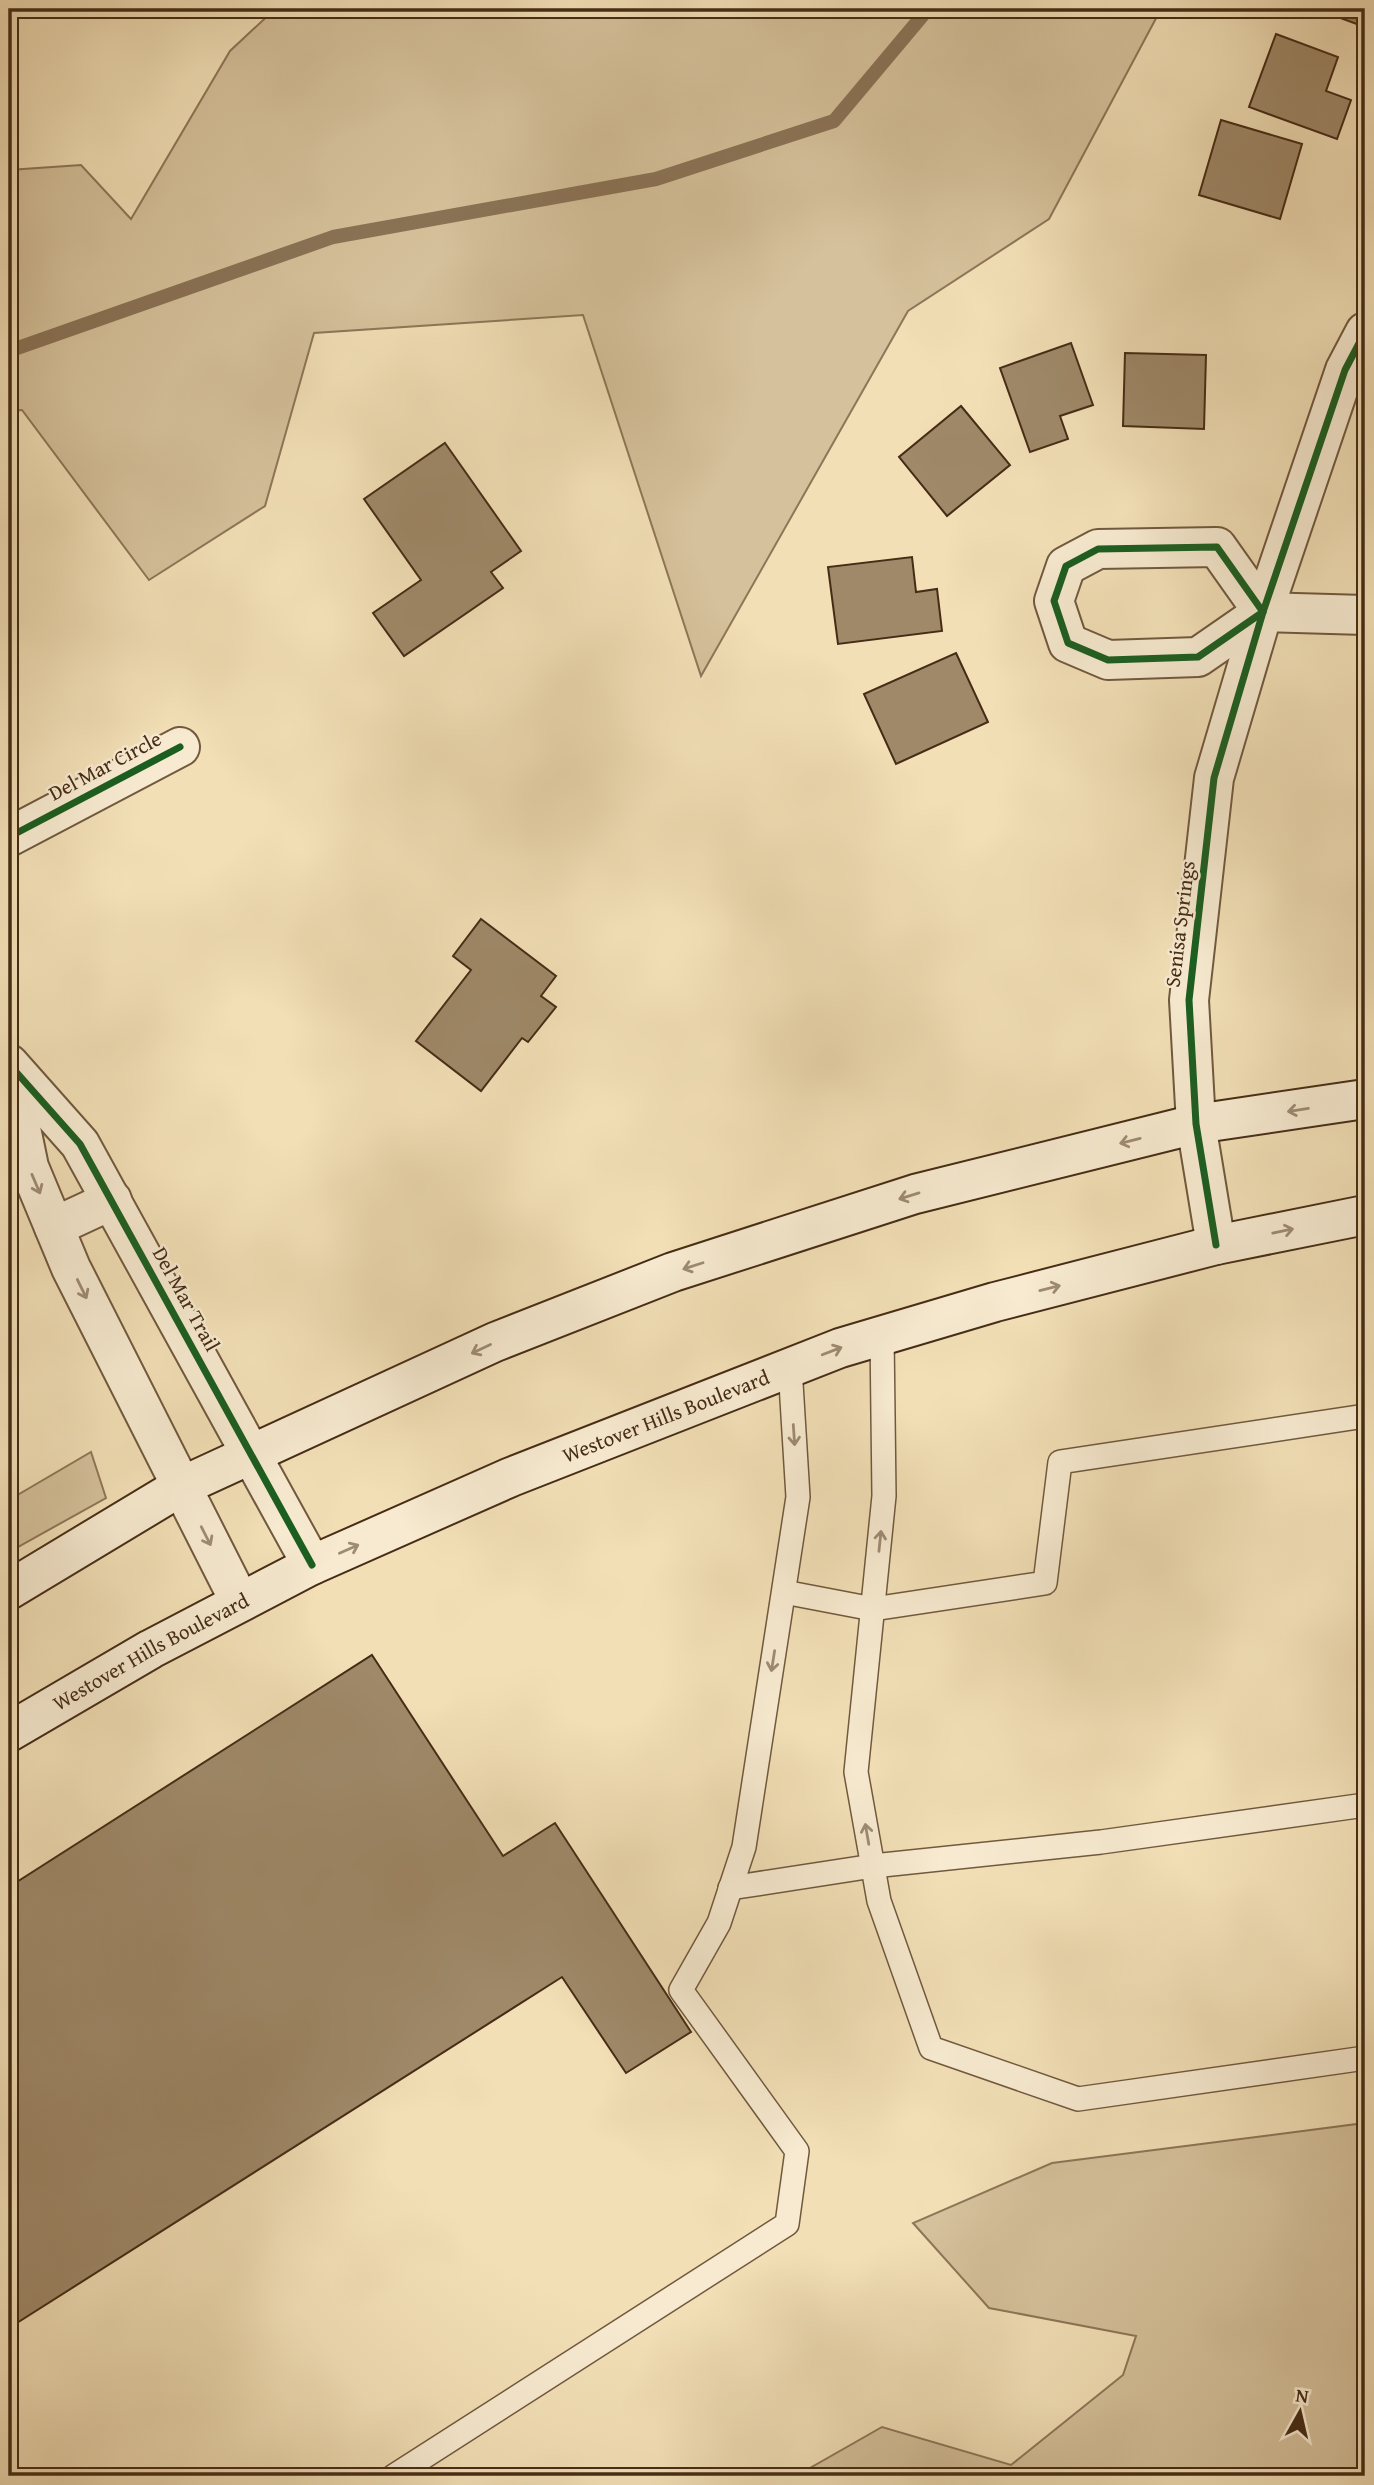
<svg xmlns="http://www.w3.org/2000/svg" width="1374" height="2485" font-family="'Gentium Book Plus',serif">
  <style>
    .green { fill: #d5c19b; stroke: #8e7658; stroke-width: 2 }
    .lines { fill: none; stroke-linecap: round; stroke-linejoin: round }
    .stream { stroke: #8a7356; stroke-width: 14 }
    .building { fill: #9f8969; stroke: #462c16; stroke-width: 2 }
    .lane-casing { stroke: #71593e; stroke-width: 26 }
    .street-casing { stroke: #71593e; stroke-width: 42 }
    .secondary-casing { stroke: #462c16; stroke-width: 42 }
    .lane { stroke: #f7ead0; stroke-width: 23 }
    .street { stroke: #f7ead0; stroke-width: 38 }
    .secondary { stroke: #f7ead0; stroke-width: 38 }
    .cycleway-casing { stroke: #f7ead0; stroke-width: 11 }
    .cycleway { stroke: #1b5e20; stroke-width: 7 }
    .oneway { stroke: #9e8b73 }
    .labels { text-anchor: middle; stroke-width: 5; stroke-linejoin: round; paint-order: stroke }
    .street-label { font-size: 21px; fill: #462c16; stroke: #f7ead0 }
  </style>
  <rect width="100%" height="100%" fill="#f2dfb6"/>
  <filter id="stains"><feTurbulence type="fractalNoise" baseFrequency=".00286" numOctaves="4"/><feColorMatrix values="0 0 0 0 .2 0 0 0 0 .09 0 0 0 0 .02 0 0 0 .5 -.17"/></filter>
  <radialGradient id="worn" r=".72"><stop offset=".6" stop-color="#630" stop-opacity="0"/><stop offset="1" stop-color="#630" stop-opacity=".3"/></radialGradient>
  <g class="green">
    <path d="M275,9H1161L1049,219L908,311L701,676L583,315L314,333L265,506L149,580L22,410L9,411V170L81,165L131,219L230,51Z"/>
    <path d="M91,1452L106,1498L9,1552V1500Z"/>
    <path d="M1365,2123V2476H796L882,2427L1011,2465L1123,2375L1136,2336L989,2308L913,2223L1052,2163Z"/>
  </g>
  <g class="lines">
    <path class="stream" d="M9,351L333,237L656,179L834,121L928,9"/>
  </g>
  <g class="building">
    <path d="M1316,9H1365V27Z"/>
    <path d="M1276,34L1338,57L1326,91L1351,100L1337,139L1249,107Z"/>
    <path d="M1221,120L1302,144L1280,219L1199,195Z"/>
    <path d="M1071,343L1093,405L1060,416L1068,439L1030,452L1000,368Z"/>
    <path d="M1125,353L1206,355L1204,429L1123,426Z"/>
    <path d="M961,406L1010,465L947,516L899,457Z"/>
    <path d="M445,443L521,551L491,572L503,588L404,656L373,613L421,580L364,499Z"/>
    <path d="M912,557L916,592L937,589L942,631L838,644L828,567Z"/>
    <path d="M956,653L988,722L896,764L864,694Z"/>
    <path d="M481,919L556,976L541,996L556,1007L528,1042L522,1038L481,1091L416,1041L471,970L453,956Z"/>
    <path d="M372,1655L503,1856L555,1823L691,2032L626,2073L562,1977L9,2328V1887Z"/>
  </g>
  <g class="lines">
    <g class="lane-casing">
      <g id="lane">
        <path d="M882,1335L884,1496L856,1772L879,1901L931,2048L1078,2099L1365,2058"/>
        <path d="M784,1592L873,1609L1045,1583L1060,1462L1365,1416"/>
        <path d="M730,1888L873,1866L1101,1842L1365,1805"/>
        <path d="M394,2476L787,2224L797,2151L681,1990L719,1923L744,1847L798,1497L790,1367"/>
      </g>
    </g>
    <g class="street-casing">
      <g id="street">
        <path d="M1217,547L1263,612L1198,657L1108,660L1068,643L1054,601L1066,566L1098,549Z"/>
        <path d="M1263,612L1365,615"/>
        <path d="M9,837L180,747"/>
        <path d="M9,1064L80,1144L312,1565"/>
        <path d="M9,1070L29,1167L71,1268L240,1602"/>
        <path d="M54,1227L112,1200"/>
        <path d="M1216,1245L1196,1124L1189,1000L1214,778L1263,612L1345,370L1365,332"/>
      </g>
    </g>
    <g class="secondary-casing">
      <g id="secondary">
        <path d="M9,1590L180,1487L495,1342L673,1272L915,1194L1196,1124L1365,1099"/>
        <path id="s1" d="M9,1732L151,1649L312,1565L511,1477L840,1348L995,1302L1216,1245L1365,1215"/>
      </g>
    </g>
    <use href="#lane" class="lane"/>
    <use href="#street" class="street"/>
    <use href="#secondary" class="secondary"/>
    <g class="cycleway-casing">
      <g id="cycleway">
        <path d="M1217,547L1263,612L1198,657L1108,660L1068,643L1054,601L1066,566L1098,549Z"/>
        <path d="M9,837L180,747"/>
        <path d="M9,1064L80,1144L312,1565"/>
        <path d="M1216,1245L1196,1124L1189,1000L1214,778L1263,612L1345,370L1365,332"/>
      </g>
    </g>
    <use href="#cycleway" class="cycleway"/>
  </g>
  <defs><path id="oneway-shaft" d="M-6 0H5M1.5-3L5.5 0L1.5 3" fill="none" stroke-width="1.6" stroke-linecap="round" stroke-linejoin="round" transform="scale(1.75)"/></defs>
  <g class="oneway">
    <use href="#oneway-shaft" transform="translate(1298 1110) rotate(171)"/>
    <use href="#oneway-shaft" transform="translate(1130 1141) rotate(166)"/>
    <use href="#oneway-shaft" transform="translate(36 1184) rotate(67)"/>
    <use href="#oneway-shaft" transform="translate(909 1196) rotate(163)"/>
    <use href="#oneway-shaft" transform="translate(1283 1231) rotate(-12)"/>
    <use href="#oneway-shaft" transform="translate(693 1266) rotate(162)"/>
    <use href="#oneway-shaft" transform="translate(1050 1288) rotate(-14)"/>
    <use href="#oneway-shaft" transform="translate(82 1289) rotate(64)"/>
    <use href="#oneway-shaft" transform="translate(481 1349) rotate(155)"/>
    <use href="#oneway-shaft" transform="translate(832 1351) rotate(-21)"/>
    <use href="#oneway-shaft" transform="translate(794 1435) rotate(86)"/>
    <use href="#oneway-shaft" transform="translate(206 1536) rotate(63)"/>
    <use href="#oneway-shaft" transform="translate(880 1541) rotate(-84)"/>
    <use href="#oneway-shaft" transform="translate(349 1549) rotate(-24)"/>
    <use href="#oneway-shaft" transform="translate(773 1661) rotate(99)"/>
    <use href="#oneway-shaft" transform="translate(867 1834) rotate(-100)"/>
  </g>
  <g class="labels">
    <g class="street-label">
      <text transform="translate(105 766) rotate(-28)" y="7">Del Mar Circle</text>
      <text transform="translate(1180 924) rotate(-83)" y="7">Senisa Springs</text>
      <text transform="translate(186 1299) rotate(61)" y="7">Del Mar Trail</text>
      <text dy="7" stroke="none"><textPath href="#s1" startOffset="730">Westover Hills Boulevard</textPath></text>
      <text dy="7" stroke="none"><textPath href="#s1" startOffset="163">Westover Hills Boulevard</textPath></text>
    </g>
  </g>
  <rect width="1374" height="2485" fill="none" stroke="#f2dfb6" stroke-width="35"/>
  <rect x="10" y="10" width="1353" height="2464" fill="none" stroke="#462c16" stroke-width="3.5"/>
  <rect x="18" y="18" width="1339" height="2450" fill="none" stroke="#462c16" stroke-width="2"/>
  <g transform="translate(1300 2412) rotate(8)" stroke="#f7ead0" stroke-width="5" paint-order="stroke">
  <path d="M0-5L12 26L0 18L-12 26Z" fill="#462c16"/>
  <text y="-10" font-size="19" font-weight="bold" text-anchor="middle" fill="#462c16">N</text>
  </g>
  <rect width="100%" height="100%" filter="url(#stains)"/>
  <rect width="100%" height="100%" fill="url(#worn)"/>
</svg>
